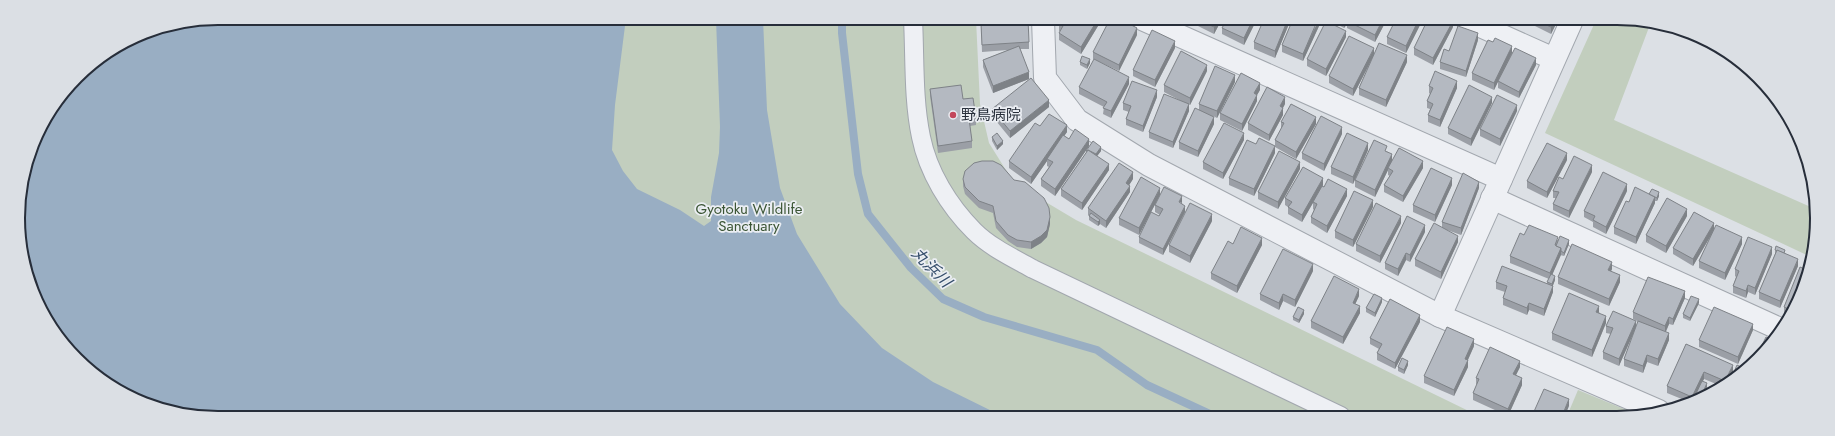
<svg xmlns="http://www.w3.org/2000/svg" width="1835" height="436" font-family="Jost,'Noto Sans JP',sans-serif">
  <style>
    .green { fill: #c2cebe }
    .water { fill: #99aec3 }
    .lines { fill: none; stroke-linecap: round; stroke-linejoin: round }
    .stream { stroke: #99aec3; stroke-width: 8 }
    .pedestrian-casing { stroke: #a2a7ae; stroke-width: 20 }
    .minor-casing { stroke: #a2a7ae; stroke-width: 24 }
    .pedestrian { stroke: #eef0f4; stroke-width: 18 }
    .minor { stroke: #eef0f4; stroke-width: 22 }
    .wall { fill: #9b9fa6 }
    .shaded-wall { fill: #7e8287 }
    .building { fill: #b4b9c1; stroke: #7e8287 }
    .poi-dot { fill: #c3475b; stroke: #ebeef3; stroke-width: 1.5 }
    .labels { text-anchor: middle; stroke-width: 3.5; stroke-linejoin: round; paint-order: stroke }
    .poi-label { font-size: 15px; fill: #272e3a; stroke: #ebeef3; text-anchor: start }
    .park-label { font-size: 15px; fill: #3b5535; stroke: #ebeef3 }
    .water-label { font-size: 16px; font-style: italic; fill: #344d6b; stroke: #ebeef3 }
    .rim { fill: none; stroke: #272e3a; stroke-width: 2 }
  </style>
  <rect width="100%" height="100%" fill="#dce0e5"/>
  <g class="green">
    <path d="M218,18L976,19L980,104L989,143L1014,183L1076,220L1479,416H192L118,391L59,340L25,270L18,205L39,129L86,68L142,33Z"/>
    <path d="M1596,20H1643L1651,22L1614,120L1813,208L1815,244L1811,257L1545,133Z"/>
    <path d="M1578,390L1641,416H1567Z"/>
  </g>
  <path class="water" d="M218,18H626L615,105L612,150L623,171L637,189L680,210L704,226L711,221V197L719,153L720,127L716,19H763L767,110L780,188L797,234L840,304L882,348L933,382L1002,416H192L118,391L59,340L25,270L18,205L39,129L86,68L142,33Z"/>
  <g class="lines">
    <path class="stream" d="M842,19V33L858,174L868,214L911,268L943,299L984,317L1097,350L1147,385L1214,416"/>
    <g class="pedestrian-casing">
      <path id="pedestrian" d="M913,19C915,58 913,99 921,137C928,172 949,206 974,231C990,247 1013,258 1033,269L1341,416"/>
    </g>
    <g class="minor-casing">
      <g id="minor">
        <path d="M1043,19L1045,78L1077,120L1149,165L1440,316L1659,411"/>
        <path d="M1142,19L1501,179"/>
        <path d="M1467,20L1554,59"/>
        <path d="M1492,198L1780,329"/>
        <path d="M1440,316L1572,20"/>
      </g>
    </g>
    <use href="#pedestrian" class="pedestrian"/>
    <use href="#minor" class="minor"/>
  </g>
  <g class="wall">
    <path d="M986,19L1029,42V49H1020L1029,79L993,93L983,67V60L1008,50L982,52L981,24H986Z"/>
    <path d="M1101,19V21L1081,54L1059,40V33L1060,31H1059V24Z"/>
    <path d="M1192,19H1222L1214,34L1192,23Z"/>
    <path d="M1257,19L1244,45L1222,34V28Z"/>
    <path d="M1291,19L1275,58L1254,49V42Z"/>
    <path d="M1327,19H1387L1375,42L1347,28V24L1344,28Z"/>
    <path d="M1423,19L1406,53L1387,44V37Z"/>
    <path d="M1507,20H1518L1517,23Z"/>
    <path d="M1531,20H1558L1551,34L1531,24Z"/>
    <path d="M1319,26L1303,61L1282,52V45Z"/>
    <path d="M1453,27L1433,65L1414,55V48Z"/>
    <path d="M1137,35L1119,71L1093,59V52Z"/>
    <path d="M1346,37L1326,76L1307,66V59Z"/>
    <path d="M1478,40L1466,77L1440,69V62Z"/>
    <path d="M1493,42L1512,53L1494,90L1472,80V73Z"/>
    <path d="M1175,48L1155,87L1133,76V70Z"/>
    <path d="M1374,55L1353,96L1329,83V76Z"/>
    <path d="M1080,62L1090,63L1087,69L1080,65Z"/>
    <path d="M1407,62L1386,107L1359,95V88Z"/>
    <path d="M1536,65L1519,98L1498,88V81Z"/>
    <path d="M1207,71L1190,105L1189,104V111L1173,148L1149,138V132L1185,103L1164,92V85Z"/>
    <path d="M1235,82L1217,118L1213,116L1214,124L1198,157L1179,149V142L1199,110V104Z"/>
    <path d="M1129,84L1111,118L1103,114L1104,107L1079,94V87Z"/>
    <path d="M1429,86L1457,88L1440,127L1428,122V115L1430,109L1427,108V101L1430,94L1429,93Z"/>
    <path d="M930,89L963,99L976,118V125L970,126L972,141V148L938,153L930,96Z"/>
    <path d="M1260,90L1257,95V101L1242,131L1220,120V113Z"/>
    <path d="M1157,97L1143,132L1126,125V119L1129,112L1123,110V103Z"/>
    <path d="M1492,103L1471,146L1448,134V128Z"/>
    <path d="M1285,104L1283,108V115L1269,141L1248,130V123Z"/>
    <path d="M1049,107L1010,138L992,116V109Z"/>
    <path d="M1517,111L1500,146L1480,136V129Z"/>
    <path d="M1281,122L1316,124L1296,159L1275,147V140L1281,129Z"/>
    <path d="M1040,126L1067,132L1064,136L1069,139L1089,146L1055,196L1041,186V179L1049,167L1047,166V161L1031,184L1009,168V161Z"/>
    <path d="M1342,134L1324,171L1302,159V153Z"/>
    <path d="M992,137L1003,144L997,150L992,141Z"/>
    <path d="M1244,140L1223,179L1203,169V162Z"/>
    <path d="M1368,150L1353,184L1331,174V167Z"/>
    <path d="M1086,151H1101L1097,156L1109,170L1082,210L1061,196V189L1086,153Z"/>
    <path d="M1387,151L1392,160L1423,168L1403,202L1384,192V185L1390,176L1388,175V170L1375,197L1355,187V180Z"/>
    <path d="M1275,153L1254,196L1229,185V178Z"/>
    <path d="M1567,160L1547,198L1527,188V181Z"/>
    <path d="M1300,169L1278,209L1258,199V192Z"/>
    <path d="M1592,172L1569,218L1553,210V204L1556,198H1553V191Z"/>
    <path d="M963,179L1014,180L1050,224L1047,237L1041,243L1031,249L1017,247L1008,241L996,228L993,213L979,208L965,194L963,186Z"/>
    <path d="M1133,179L1129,185L1130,192L1106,228L1100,224L1098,226L1089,220V216L1088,215V208Z"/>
    <path d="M1323,185V187L1347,196L1327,233L1311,223V217L1314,210L1313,209V203L1302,222L1288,214V207L1285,205V198Z"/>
    <path d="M1452,185L1435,222L1413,212V205Z"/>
    <path d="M1479,188L1461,235L1447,230L1458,242L1441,279L1415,266V259L1442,228V222Z"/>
    <path d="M1627,191L1606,234L1593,227V222L1584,217V211Z"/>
    <path d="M1160,195L1139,235L1119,225V218Z"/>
    <path d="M1659,196L1657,201H1655V203L1636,244L1614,234V227L1629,202Z"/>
    <path d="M1182,203L1185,212L1163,255L1139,243V237L1160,215L1155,212V205Z"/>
    <path d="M1373,207L1353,247L1335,238V231Z"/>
    <path d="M1687,216L1666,253L1646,242V235Z"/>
    <path d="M1212,221L1190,263L1169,252V245Z"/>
    <path d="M1401,223L1380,263L1356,251V244Z"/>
    <path d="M1714,229L1742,244L1725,280L1699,268V261L1713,232L1693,266L1673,254V248Z"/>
    <path d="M1425,232L1410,262L1406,260L1398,276L1385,269V263Z"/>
    <path d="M1558,240L1569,244L1564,256L1560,255L1552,275L1555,280L1553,285V292L1544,316L1529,310L1527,315L1503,305V298L1505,292L1496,289V282L1547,283L1549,279L1510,263V256Z"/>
    <path d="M1233,244L1262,245L1237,293L1211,279V273Z"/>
    <path d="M1775,250L1785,253L1798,266L1780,308L1759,299V292L1775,254Z"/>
    <path d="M1772,254L1755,295L1748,292L1746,298L1733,293V286L1736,277L1735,276V269Z"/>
    <path d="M1612,269L1611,271L1620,282L1609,306L1558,284V277Z"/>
    <path d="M1313,271L1295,307L1283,301L1279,310L1260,300V294Z"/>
    <path d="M1359,296L1355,304L1360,313L1343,344L1311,328V321Z"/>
    <path d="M1685,298L1673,325L1669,324L1666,332L1669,340L1658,366L1647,362L1643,373L1624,366V359L1639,322L1633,319V312Z"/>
    <path d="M1382,302L1375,317L1366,312V308Z"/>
    <path d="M1699,303L1690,321L1683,318V314Z"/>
    <path d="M1784,307H1796L1790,316L1784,314Z"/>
    <path d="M1599,312L1606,323L1592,357L1552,340V333Z"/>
    <path d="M1304,314L1299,323L1293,320V317Z"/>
    <path d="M1636,321L1619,366L1603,359V352L1611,334L1606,333V326Z"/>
    <path d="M1420,322L1395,369L1377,360V353L1379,349L1370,344V338Z"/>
    <path d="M1753,330L1738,364L1699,347V340Z"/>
    <path d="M1686,344L1733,372L1729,381L1721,386L1704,379L1702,381L1707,387L1702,398L1689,402L1667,393V386Z"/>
    <path d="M1474,346L1468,360V367L1454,396L1424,383V376Z"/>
    <path d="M1408,365L1404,374L1398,371V367Z"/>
    <path d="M1520,367L1516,375L1522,385L1508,416L1473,400V393L1477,385L1476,384V378Z"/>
  </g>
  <g class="shaded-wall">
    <path d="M1098,19H1101V21L1081,54V47Z"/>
    <path d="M1218,19H1222L1214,34V27Z"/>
    <path d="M1253,19H1257L1244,45V38Z"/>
    <path d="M1288,19H1291L1275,58V51Z"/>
    <path d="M1319,19V26L1303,61V54Z"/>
    <path d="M1345,19H1349L1347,21V24L1344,28V21Z"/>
    <path d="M1383,19H1387L1375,42V35Z"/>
    <path d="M1419,19H1423L1406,53V46Z"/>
    <path d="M1555,20H1558L1551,34V27Z"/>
    <path d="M1453,21V27L1433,65V58Z"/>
    <path d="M1137,28V35L1119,71V65Z"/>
    <path d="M1346,31V37L1326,76V69Z"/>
    <path d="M1478,33V40L1466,77V71Z"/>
    <path d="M1175,41V48L1155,87V80Z"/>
    <path d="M1512,46V53L1494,90V83Z"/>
    <path d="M1374,48V55L1353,96V89Z"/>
    <path d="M1407,55V62L1386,107V100Z"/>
    <path d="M1536,58V65L1519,98V92Z"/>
    <path d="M1090,59V63L1087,69V65Z"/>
    <path d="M1207,65V71L1190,105V98Z"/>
    <path d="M1029,72V79L993,93V86Z"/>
    <path d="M1235,75V82L1217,118V111Z"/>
    <path d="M1129,77V84L1111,118V111Z"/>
    <path d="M1457,81V88L1440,127V120Z"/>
    <path d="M1260,83V90L1254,100V93Z"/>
    <path d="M1157,90V97L1143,132V126Z"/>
    <path d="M1257,95V101L1242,131V124Z"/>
    <path d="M1285,97V104L1280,113V106Z"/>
    <path d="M1492,97V103L1471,146V139Z"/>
    <path d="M1049,100V107L1010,138V131Z"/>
    <path d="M1189,104V111L1173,148V142Z"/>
    <path d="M1517,105V111L1500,146V139Z"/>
    <path d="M1283,108V115L1269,141V135Z"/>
    <path d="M1214,117V124L1198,157V151Z"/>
    <path d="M1316,117V124L1296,159V152Z"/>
    <path d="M1067,125V132L1048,159H1047V161L1031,184V177Z"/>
    <path d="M1342,127V134L1324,171V164Z"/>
    <path d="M1244,133V140L1223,179V173Z"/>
    <path d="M1089,139V146L1055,196V189Z"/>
    <path d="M1003,141V144L997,150V146Z"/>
    <path d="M1368,143V150L1353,184V177Z"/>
    <path d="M1275,146V153L1254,196V189Z"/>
    <path d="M1101,147V151L1094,160V156Z"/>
    <path d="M1567,153V160L1547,198V192Z"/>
    <path d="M1392,154V161L1388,168V170L1375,197V190Z"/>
    <path d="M1423,161V168L1403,202V196Z"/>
    <path d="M1300,162V169L1278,209V202Z"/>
    <path d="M1109,164V170L1082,210V203Z"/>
    <path d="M1592,165V172L1569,218V211Z"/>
    <path d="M1133,172V179L1126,190V183Z"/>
    <path d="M1323,178V185L1302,222V215Z"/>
    <path d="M1452,178V185L1435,222V215Z"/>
    <path d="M1479,182V188L1461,235V228Z"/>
    <path d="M1627,184V191L1606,234V227Z"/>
    <path d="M1130,186V192L1106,228V221Z"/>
    <path d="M1160,188V195L1139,235V228Z"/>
    <path d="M1347,189V196L1327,233V226Z"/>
    <path d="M1659,192V196L1657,201V198Z"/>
    <path d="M1182,196V203L1179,202Z"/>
    <path d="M1655,197V203L1636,244V237Z"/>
    <path d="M1373,200V207L1353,247V240Z"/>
    <path d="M1185,206V212L1163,255V249Z"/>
    <path d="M1687,209V216L1666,253V246Z"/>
    <path d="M1212,214V221L1190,263V256Z"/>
    <path d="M1401,216V223L1380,263V256Z"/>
    <path d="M1050,217V224L1047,237L1041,243L1031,249V242Z"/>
    <path d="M1100,220V224L1098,226V222Z"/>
    <path d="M1714,223V230L1693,266V259Z"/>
    <path d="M1425,225V232L1410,262V255Z"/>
    <path d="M1458,236V242L1441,279V272Z"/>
    <path d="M1742,237V244L1725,280V273Z"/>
    <path d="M1262,238V245L1237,293V286Z"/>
    <path d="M1569,240V244L1564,256V253Z"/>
    <path d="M1772,247V254L1755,295V288Z"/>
    <path d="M1561,248V255L1550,280V273Z"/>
    <path d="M1406,253V260L1398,276V269Z"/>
    <path d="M1798,259V266L1780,308V301Z"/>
    <path d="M1612,262V269L1608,277V270Z"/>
    <path d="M1313,264V271L1295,307V300Z"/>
    <path d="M1620,275V282L1609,306V299Z"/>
    <path d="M1555,276V280L1552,288V284Z"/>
    <path d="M1748,285V292L1746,298V291Z"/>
    <path d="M1553,286V292L1544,316V309Z"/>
    <path d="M1359,289V296L1353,309V303Z"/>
    <path d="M1685,291V298L1673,325V319Z"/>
    <path d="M1283,294V301L1279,310V303Z"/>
    <path d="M1382,298V302L1375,317V313Z"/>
    <path d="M1699,299V303L1690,321V318Z"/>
    <path d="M1529,303V310L1527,315V308Z"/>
    <path d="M1360,306V313L1343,344V337Z"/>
    <path d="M1599,306V312L1596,319V312Z"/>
    <path d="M1304,310V314L1299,323V320Z"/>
    <path d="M1420,315V322L1395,369V363Z"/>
    <path d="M1606,316V323L1592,357V350Z"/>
    <path d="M1669,317V324L1665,333V326Z"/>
    <path d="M1636,321V328L1619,366V359Z"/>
    <path d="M1753,324V330L1738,364V357Z"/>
    <path d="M1669,333V340L1658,366V359Z"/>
    <path d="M1474,339V346L1465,366V359Z"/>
    <path d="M1647,355V362L1643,373V366Z"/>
    <path d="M1468,360V367L1454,396V390Z"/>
    <path d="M1408,361V365L1404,374V370Z"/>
    <path d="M1520,361V367L1513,381V374Z"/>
    <path d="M1733,365V372L1729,381L1725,383V381Z"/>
    <path d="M1704,372V379L1694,400H1693V401H1692V397Z"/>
    <path d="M1522,378V385L1508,416V409Z"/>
    <path d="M1707,383V387L1702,398L1700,399Z"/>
    <path d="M1569,399V406L1565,416H1562Z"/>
  </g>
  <g class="building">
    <path d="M986,19H1028L1029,42L982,45L981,24H987Z"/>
    <path d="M1062,19H1098L1081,47L1059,33L1063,26L1059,24Z"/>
    <path d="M1110,19H1120L1137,28L1119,65L1093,52Z"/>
    <path d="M1198,19H1218L1214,27Z"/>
    <path d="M1227,19H1253L1244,38L1222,28Z"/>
    <path d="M1264,19H1288L1275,51L1254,42Z"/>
    <path d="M1293,19H1318L1303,54L1282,45Z"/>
    <path d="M1347,19H1383L1375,35L1347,21Z"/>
    <path d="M1396,19H1419L1406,46L1387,37Z"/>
    <path d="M1428,19L1450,20L1453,21L1433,58L1414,48Z"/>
    <path d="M1535,20H1555L1551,27Z"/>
    <path d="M1326,21L1346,31L1326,69L1307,59Z"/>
    <path d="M1458,26L1478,33L1466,71L1440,62L1444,49L1449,51Z"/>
    <path d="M1152,30L1175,41L1155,80L1133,70Z"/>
    <path d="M1349,36L1374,48L1353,89L1329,76Z"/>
    <path d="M1495,38L1512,46L1494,83L1472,73L1488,40L1493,42Z"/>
    <path d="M1379,43L1407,55L1386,100L1359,88Z"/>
    <path d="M1019,46L1029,72L993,86L983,60Z"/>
    <path d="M1515,48L1536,58L1519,92L1498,81Z"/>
    <path d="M1181,51L1207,65L1190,98L1164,85Z"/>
    <path d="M1082,56L1090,59L1087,65L1080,62Z"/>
    <path d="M1094,59L1129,77L1111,111L1103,108L1107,102L1079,87Z"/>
    <path d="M1215,66L1235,75L1217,111L1199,104Z"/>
    <path d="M1435,71L1457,81L1440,120L1428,115L1433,104L1427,101L1433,88L1429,86Z"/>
    <path d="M1241,73L1260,83L1254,93L1257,95L1242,124L1220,113Z"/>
    <path d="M1031,78L1049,100L1010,131L992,109Z"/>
    <path d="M1132,81L1157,90L1143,126L1126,119L1131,106L1123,103Z"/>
    <path d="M961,85L963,99L973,98L976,118L969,119L972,141L938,146L930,89Z"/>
    <path d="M1469,85L1492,97L1471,139L1448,128Z"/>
    <path d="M1267,87L1285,97L1280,106L1283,108L1269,135L1248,123Z"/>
    <path d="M1164,94L1189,104L1173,142L1149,132Z"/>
    <path d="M1497,95L1517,105L1500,139L1480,129Z"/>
    <path d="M1291,104L1316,117L1296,152L1275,140L1284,123L1281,122Z"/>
    <path d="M1195,108L1214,117L1198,151L1179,142Z"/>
    <path d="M1049,114L1067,125L1031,177L1009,161L1035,123L1040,126Z"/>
    <path d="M1321,116L1342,127L1324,164L1302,153Z"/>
    <path d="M1224,123L1244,133L1223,173L1203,162Z"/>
    <path d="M1075,129L1089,139L1055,189L1041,179L1053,162L1047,159L1063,135L1069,139Z"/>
    <path d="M997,133L1003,141L997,146L992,137Z"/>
    <path d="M1347,133L1368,143L1353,177L1331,167Z"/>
    <path d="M1259,138L1275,146L1254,189L1229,178L1247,140L1256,144Z"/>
    <path d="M1374,140L1387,146L1385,151L1392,154L1375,190L1355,180Z"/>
    <path d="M1093,141L1101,147L1096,154L1088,150L1087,151H1086Z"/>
    <path d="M1547,143L1567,153L1547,192L1527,181Z"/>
    <path d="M1399,148L1423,161L1403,196L1384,185L1393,171L1388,168Z"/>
    <path d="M1088,150L1109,164L1082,203L1061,189Z"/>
    <path d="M1279,151L1300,162L1278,202L1258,192Z"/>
    <path d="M1574,156L1592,165L1569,211L1553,204L1559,192L1553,191L1559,177L1563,179Z"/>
    <path d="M982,161H993L1001,165L1014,180L1025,182L1044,198L1049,208L1050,217L1047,230L1041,236L1031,242L1017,240L1008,235L996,221L993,206L979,201L965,187L963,179L965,171L974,163Z"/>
    <path d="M1119,163L1133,172L1126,183L1130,186L1106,221L1088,208Z"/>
    <path d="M1303,167L1323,178L1302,215L1288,207L1292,202L1285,198Z"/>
    <path d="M1431,168L1452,178L1435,215L1413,205Z"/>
    <path d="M1603,172L1627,184L1606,227L1593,220L1595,216L1584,211Z"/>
    <path d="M1463,173L1479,182L1461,228L1442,222Z"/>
    <path d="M1141,177L1160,188L1139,228L1119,218Z"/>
    <path d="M1328,179L1347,189L1327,226L1311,217L1317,204L1313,202L1322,186L1324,187Z"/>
    <path d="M1164,187L1182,196L1179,202L1185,206L1163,249L1139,237L1151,212L1159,216L1163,209L1155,205Z"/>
    <path d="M1635,187L1655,197L1636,237L1614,227L1626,201L1629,202Z"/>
    <path d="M1652,189L1659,192L1657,198L1649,194Z"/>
    <path d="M1354,191L1373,200L1353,240L1335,231Z"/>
    <path d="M1667,198L1687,209L1666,246L1646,235Z"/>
    <path d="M1190,203L1212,214L1190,256L1169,245Z"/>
    <path d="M1376,203L1401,216L1380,256L1356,244Z"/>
    <path d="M1694,212L1714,223L1693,259L1673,248Z"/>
    <path d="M1091,213L1100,220L1098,222L1089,216Z"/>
    <path d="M1407,216L1425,225L1410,255L1406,253L1398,269L1385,263Z"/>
    <path d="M1434,223L1458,236L1441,272L1415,259Z"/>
    <path d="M1529,225L1558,237L1555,245L1561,248L1550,273L1510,256L1520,233L1524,235Z"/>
    <path d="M1716,225L1742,237L1725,273L1699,261Z"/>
    <path d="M1241,227L1262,238L1237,286L1211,273L1228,241L1233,244Z"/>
    <path d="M1560,236L1569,240L1564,253L1561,251V248L1556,246Z"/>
    <path d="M1748,237L1772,247L1755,288L1748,285L1746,291L1733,286L1739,271L1735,269Z"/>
    <path d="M1572,244L1612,262L1608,270L1620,275L1609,299L1558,277Z"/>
    <path d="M1776,246L1785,250L1784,253L1775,250Z"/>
    <path d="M1283,249L1313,264L1295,300L1283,294L1279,303L1260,294Z"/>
    <path d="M1777,250L1798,259L1780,301L1759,292Z"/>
    <path d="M1502,266L1553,286L1544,309L1529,303L1527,308L1503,298L1507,286L1496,282Z"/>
    <path d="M1800,267L1807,270L1796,307L1793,311L1784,307Z"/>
    <path d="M1551,274L1555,276L1552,284L1547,282Z"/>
    <path d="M1334,276L1359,289L1353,303L1360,306L1343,337L1311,321Z"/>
    <path d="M1648,277L1685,291L1673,319L1669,317L1665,326L1633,312Z"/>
    <path d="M1569,293L1599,306L1596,312L1606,316L1592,350L1552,333Z"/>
    <path d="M1374,294L1382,298L1375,313L1366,308Z"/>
    <path d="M1691,296L1699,299L1690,318L1683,314Z"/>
    <path d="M1390,299L1420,315L1395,363L1377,353L1382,344L1370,338Z"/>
    <path d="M1298,307L1304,310L1299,320L1293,317Z"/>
    <path d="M1714,307L1753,324L1738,357L1699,340Z"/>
    <path d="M1613,311L1636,321L1619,359L1603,352L1613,328L1606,326Z"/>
    <path d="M1638,321L1669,333L1658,359L1647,355L1643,366L1624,359Z"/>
    <path d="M1447,327L1474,339L1465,359L1468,360L1454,390L1424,376Z"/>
    <path d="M1766,337L1773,340L1758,360L1754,362Z"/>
    <path d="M1686,344L1733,365L1725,381L1704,372L1692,397L1667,386Z"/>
    <path d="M1490,347L1520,361L1513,374L1522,378L1508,409L1473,393L1479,379L1476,378Z"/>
    <path d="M1402,358L1408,361L1404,370L1398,367Z"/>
    <path d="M1737,365L1745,369L1731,379Z"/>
    <path d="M1702,381L1707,383L1700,399L1695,401L1693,400Z"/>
    <path d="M1544,389L1569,399L1562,416H1532Z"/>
  </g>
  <circle class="poi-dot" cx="953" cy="115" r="4"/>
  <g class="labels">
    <g class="poi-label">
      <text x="961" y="120">野鳥病院</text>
    </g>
    <g class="park-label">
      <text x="749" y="214">Gyotoku Wildlife<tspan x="749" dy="17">Sanctuary</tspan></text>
    </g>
    <g class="water-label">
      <text transform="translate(932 267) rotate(45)" y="6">丸浜川</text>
    </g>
  </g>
  <path d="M0 0H1835V436H0ZM218 25H1617A193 193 0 0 1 1810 218V218A193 193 0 0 1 1617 411H218A193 193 0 0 1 25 218V218A193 193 0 0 1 218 25Z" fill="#dbdfe4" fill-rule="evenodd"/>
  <path class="rim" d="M218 25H1617A193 193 0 0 1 1810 218V218A193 193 0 0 1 1617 411H218A193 193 0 0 1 25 218V218A193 193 0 0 1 218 25Z"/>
</svg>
